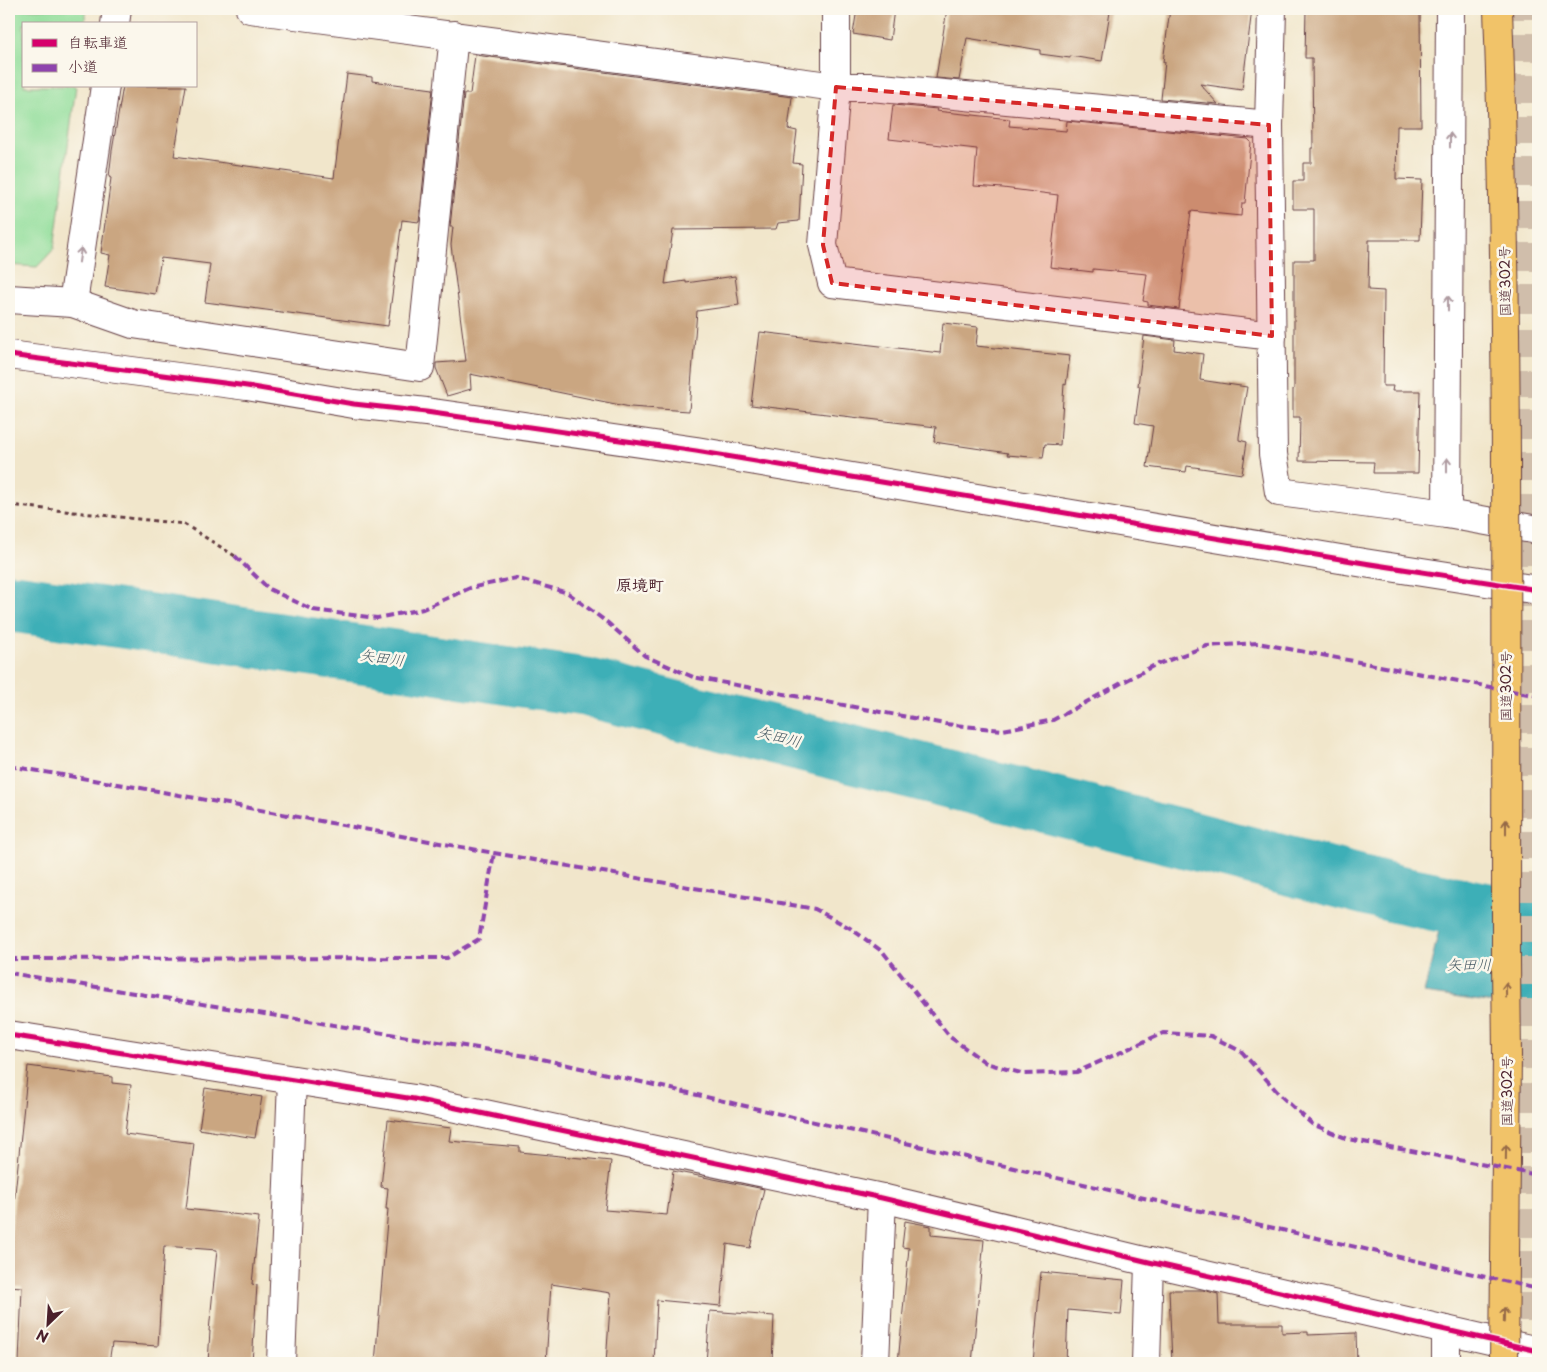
<svg xmlns="http://www.w3.org/2000/svg" width="1547" height="1372" font-family="'Playpen Sans','Klee One',sans-serif">
  <style>
    .green { fill: #92de9b; stroke: #6e7e63 }
    .water { fill: #3eafb7; stroke: #446771 }
    .lines { fill: none; stroke-linecap: round; stroke-linejoin: round }
    .river { stroke: #3eafb7; stroke-width: 59 }
    .building { fill: #caa681 }
    .highway-tunnel { stroke: #d0beab; stroke-width: 28; stroke-dasharray: 28 14; stroke-linecap: butt }
    .street-casing { stroke: #633d43; stroke-width: 30 }
    .path { stroke: #633d43; stroke-width: 3; stroke-dasharray: 4 4; stroke-linecap: butt }
    .street { stroke: #fff; stroke-width: 28 }
    .highway-bridge-casing { stroke: #633d43; stroke-width: 30; stroke-linecap: butt }
    .highway-bridge { stroke: #f1c369; stroke-width: 28 }
    .quiet { stroke: #8e44ad; stroke-width: 4; stroke-dasharray: 8 4; stroke-linecap: butt }
    .cycleway-casing { stroke: #fbf7ec; stroke-width: 8 }
    .cycleway { stroke: #d6006c; stroke-width: 5 }
    .oneway { stroke: #ae9aa0 }
    .oneway2 { stroke: #956947 }
    .marked { fill: #d62828; fill-opacity: 0.2; stroke: #d62828; stroke-width: 4; stroke-dasharray: 10 6; stroke-linejoin: round }
    .labels { text-anchor: middle; stroke-width: 5; stroke-linejoin: round; paint-order: stroke }
    .street-label { font-size: 14px; fill: #4a1f2b; stroke: #fbf7ec }
    .water-label { font-size: 15px; font-style: italic; fill: #455963; stroke: #fbf7ec }
    .quarter-label { font-size: 16px; font-weight: bold; fill: #4a1f2b; stroke: #fbf7ec }
  </style>
  <rect width="100%" height="100%" fill="#fbf7ec"/>
  <filter id="ink" filterUnits="userSpaceOnUse"><feTurbulence type="fractalNoise" baseFrequency=".02" numOctaves="2"/><feDisplacementMap in="SourceGraphic" scale="10" xChannelSelector="R" yChannelSelector="G"/><feConvolveMatrix kernelMatrix="1 2 1 2 8 2 1 2 1" color-interpolation-filters="sRGB"/></filter>
  <filter id="wash" filterUnits="userSpaceOnUse"><feTurbulence type="fractalNoise" baseFrequency=".0096" numOctaves="4" result="noise"/><feDisplacementMap in="SourceGraphic" scale="20" xChannelSelector="R" yChannelSelector="G"/><feGaussianBlur stdDeviation="1.12" result="paint"/><feColorMatrix in="noise" values="0 0 0 0 0 0 0 0 0 0 0 0 0 0 0 0 0 1.4 0 .05"/><feComposite in="paint" operator="in"/></filter>
  <g filter="url(#wash)">
    <rect width="100%" height="100%" fill="#f1e6cb"/>
    <path class="green" d="M9,9H87L84,24H24V86H76L54,249L37,267L9,265Z"/>
    <path class="water" d="M1440,926L1538,941V1009L1424,993Z"/>
    <g class="lines">
      <path class="river" d="M9,603L21,604L585,687L1178,837L1397,894L1538,922"/>
    </g>
    <g id="blocks">
      <g class="building">
        <path d="M857,9H894L890,40L853,34Z"/>
        <path d="M947,9H1092L1110,12L1102,61L1070,56V58L1040,54V50L967,38L959,80L936,78Z"/>
        <path d="M1170,9H1252L1242,90L1200,84L1218,104L1161,99L1165,62H1163Z"/>
        <path d="M1306,9H1420L1421,126H1397L1396,179L1422,180L1420,240H1369L1368,290L1384,291L1383,386H1393L1392,391H1420L1418,473H1373L1374,462L1299,461L1300,417H1293V389H1294V260H1314V209H1293V181H1303V163H1311V148H1313L1312,58H1305Z"/>
        <path d="M475,55L792,97L788,129L797,131L793,163L802,164L799,221L778,223L776,229L673,230L665,284L686,281V283L735,276L739,305L697,311L689,411L630,407L470,374L471,389L447,396L436,368V363L466,361L451,245L453,227H450L464,94H470Z"/>
        <path d="M347,74L372,77V81L433,89L419,222L402,220L388,326L205,302L210,264L161,258L155,294L105,287L110,255L101,253L111,178L109,177L112,151L123,86H186L174,156L334,178Z"/>
        <path d="M893,105L937,109L936,111L1010,119L1009,126L1066,131L1067,121L1248,139L1251,142L1245,203H1242L1241,216L1191,211L1179,309L1148,305V302L1143,301L1147,274L1093,269V272L1050,267L1058,195L1003,188L974,186L977,149L889,139Z"/>
        <path d="M943,323L978,327L976,346L1070,356L1066,385L1064,384L1060,445L1045,444L1043,458L1007,455L1008,453L934,442L936,427L751,405L760,332L940,353Z"/>
        <path d="M1144,336L1175,340L1174,350L1203,354L1200,380L1247,387L1239,437V440L1247,442L1242,474L1187,466L1186,472L1147,467L1153,426L1135,423L1140,386H1138Z"/>
        <path d="M28,1066L112,1077V1083L131,1085L125,1134L194,1143L186,1209L259,1217L252,1284L257,1285L252,1363H208L210,1331H209L217,1250L164,1246L158,1346L112,1343L109,1363H19L22,1287L9,1286V1243H10Z"/>
        <path d="M205,1088L262,1097L255,1138L199,1129Z"/>
        <path d="M388,1120L451,1128L449,1141L520,1147V1152L611,1161L605,1210L667,1215L673,1171L764,1189L750,1248L727,1244L721,1306L657,1300L654,1363H606L611,1293L551,1284L546,1363H375L388,1209H386L388,1188L381,1187Z"/>
        <path d="M905,1221L931,1226V1235L984,1240L972,1363H898L909,1248L902,1247Z"/>
        <path d="M1041,1272L1124,1280L1121,1315L1068,1310L1066,1363H1033Z"/>
        <path d="M1169,1290H1203L1218,1294L1219,1324H1282V1333L1308,1332V1335L1356,1333L1357,1363H1172Z"/>
        <path d="M710,1311L774,1316L772,1363H706Z"/>
      </g>
    </g>
  </g>
  <g filter="url(#ink)">
    <use href="#blocks" fill-opacity="0" stroke="#633d43" stroke-width="1"/>
    <g class="lines">
      <path class="highway-tunnel" d="M1522,1363L1524,9"/>
      <g class="street-casing">
        <g id="street">
          <path d="M250,9L836,87H871L1269,125"/>
          <path d="M836,9V87L823,245L832,283L1272,336"/>
          <path d="M1272,9L1269,125L1273,454L1279,492L1447,514L1538,530"/>
          <path d="M115,24L117,9"/>
          <path d="M9,299L73,303L133,324L420,367L454,35"/>
          <path d="M73,303L105,86"/>
          <path d="M9,355L247,386L354,404L426,412L696,451L1364,563L1538,590"/>
          <path d="M1447,514L1450,9"/>
          <path d="M9,1035L414,1099L882,1198L1149,1262L1538,1351"/>
          <path d="M1446,1330V1363"/>
          <path d="M281,1363L292,1080"/>
          <path d="M875,1363L882,1198"/>
          <path d="M1146,1363L1149,1262"/>
        </g>
      </g>
      <path class="path" d="M9,505L184,524L235,556"/>
      <use href="#street" class="street"/>
      <g class="highway-bridge-casing">
        <path id="highway-bridge" d="M1498,9C1509,326 1506,644 1506,962L1507,1055L1504,1363"/>
      </g>
      <use href="#highway-bridge" class="highway-bridge"/>
      <g class="quiet">
        <path d="M235,556L269,589L313,610L377,618L423,609L470,588L516,578L568,593L608,623L645,656L693,677L945,724L1003,730L1053,720L1153,666L1207,646L1258,643L1538,696"/>
        <path d="M9,766L141,788L494,853L815,909L850,928L883,952L950,1037L986,1063L1024,1074L1077,1072L1163,1033L1211,1036L1242,1052L1281,1096L1312,1124L1348,1139L1538,1175"/>
        <path d="M9,959L447,958L479,939L494,853"/>
        <path d="M9,973L533,1057L1538,1289"/>
      </g>
      <g class="cycleway-casing">
        <g id="cycleway">
          <path d="M9,355L247,386L354,404L426,412L696,451L1364,563L1538,590"/>
          <path d="M9,1035L414,1099L882,1198L1149,1262L1538,1351"/>
        </g>
      </g>
      <use href="#cycleway" class="cycleway"/>
    </g>
    <defs><path id="oneway-shaft" d="M-6 0H5M1.5-3L5.5 0L1.5 3" fill="none" stroke-width="1.6" stroke-linecap="round" stroke-linejoin="round" transform="scale(1.25)"/></defs>
    <g class="oneway">
      <use href="#oneway-shaft" transform="translate(1450 140) rotate(-90)"/>
      <use href="#oneway-shaft" transform="translate(80 255) rotate(-82)"/>
      <use href="#oneway-shaft" transform="translate(1448 303) rotate(-90)"/>
      <use href="#oneway-shaft" transform="translate(1447 465) rotate(-90)"/>
    </g>
    <g class="oneway2">
      <use href="#oneway-shaft" transform="translate(1506 827) rotate(-90)"/>
      <use href="#oneway-shaft" transform="translate(1506 990) rotate(-91)"/>
      <use href="#oneway-shaft" transform="translate(1506 1152) rotate(-89)"/>
      <use href="#oneway-shaft" transform="translate(1504 1315) rotate(-89)"/>
    </g>
  </g>
  <path class="marked" d="M836,87L1269,125L1272,336L832,283L823,245Z"/>
  <g class="labels">
    <g class="street-label">
      <text transform="translate(1505 281) rotate(-91)" y="5">国道302号</text>
      <text transform="translate(1506 686) rotate(-90)" y="5">国道302号</text>
      <text transform="translate(1507 1091) rotate(-90)" y="5">国道302号</text>
    </g>
    <g class="water-label">
      <text transform="translate(382 658) rotate(8)" y="5">矢田川</text>
      <text transform="translate(779 737) rotate(14)" y="5">矢田川</text>
      <text x="1469" y="970">矢田川</text>
    </g>
    <g class="quarter-label">
      <text x="640" y="591">原境町</text>
    </g>
  </g>
  <rect width="1547" height="1372" fill="none" stroke="#fbf7ec" stroke-width="30"/>
  <rect x="22" y="22" width="175" height="65" fill="#fbf7ec" stroke="#b4a19f"/>
  <rect x="32" y="39" width="25" height="8" fill="#d6006c" stroke="#b4a19f"/>
  <text x="68" y="48" font-size="15" fill="#4a1f2b">自転車道</text>
  <rect x="32" y="64" width="25" height="8" fill="#8e44ad" stroke="#b4a19f"/>
  <text x="68" y="72" font-size="15" fill="#4a1f2b">小道</text>
  <g transform="translate(48 1324) rotate(205)" stroke="#fbf7ec" stroke-width="4" paint-order="stroke">
  <path d="M0-4L9 19L0 12L-9 19Z" fill="#4a1f2b"/>
  <text y="-8" font-size="14" font-weight="bold" text-anchor="middle" fill="#4a1f2b">N</text>
  </g>
</svg>
